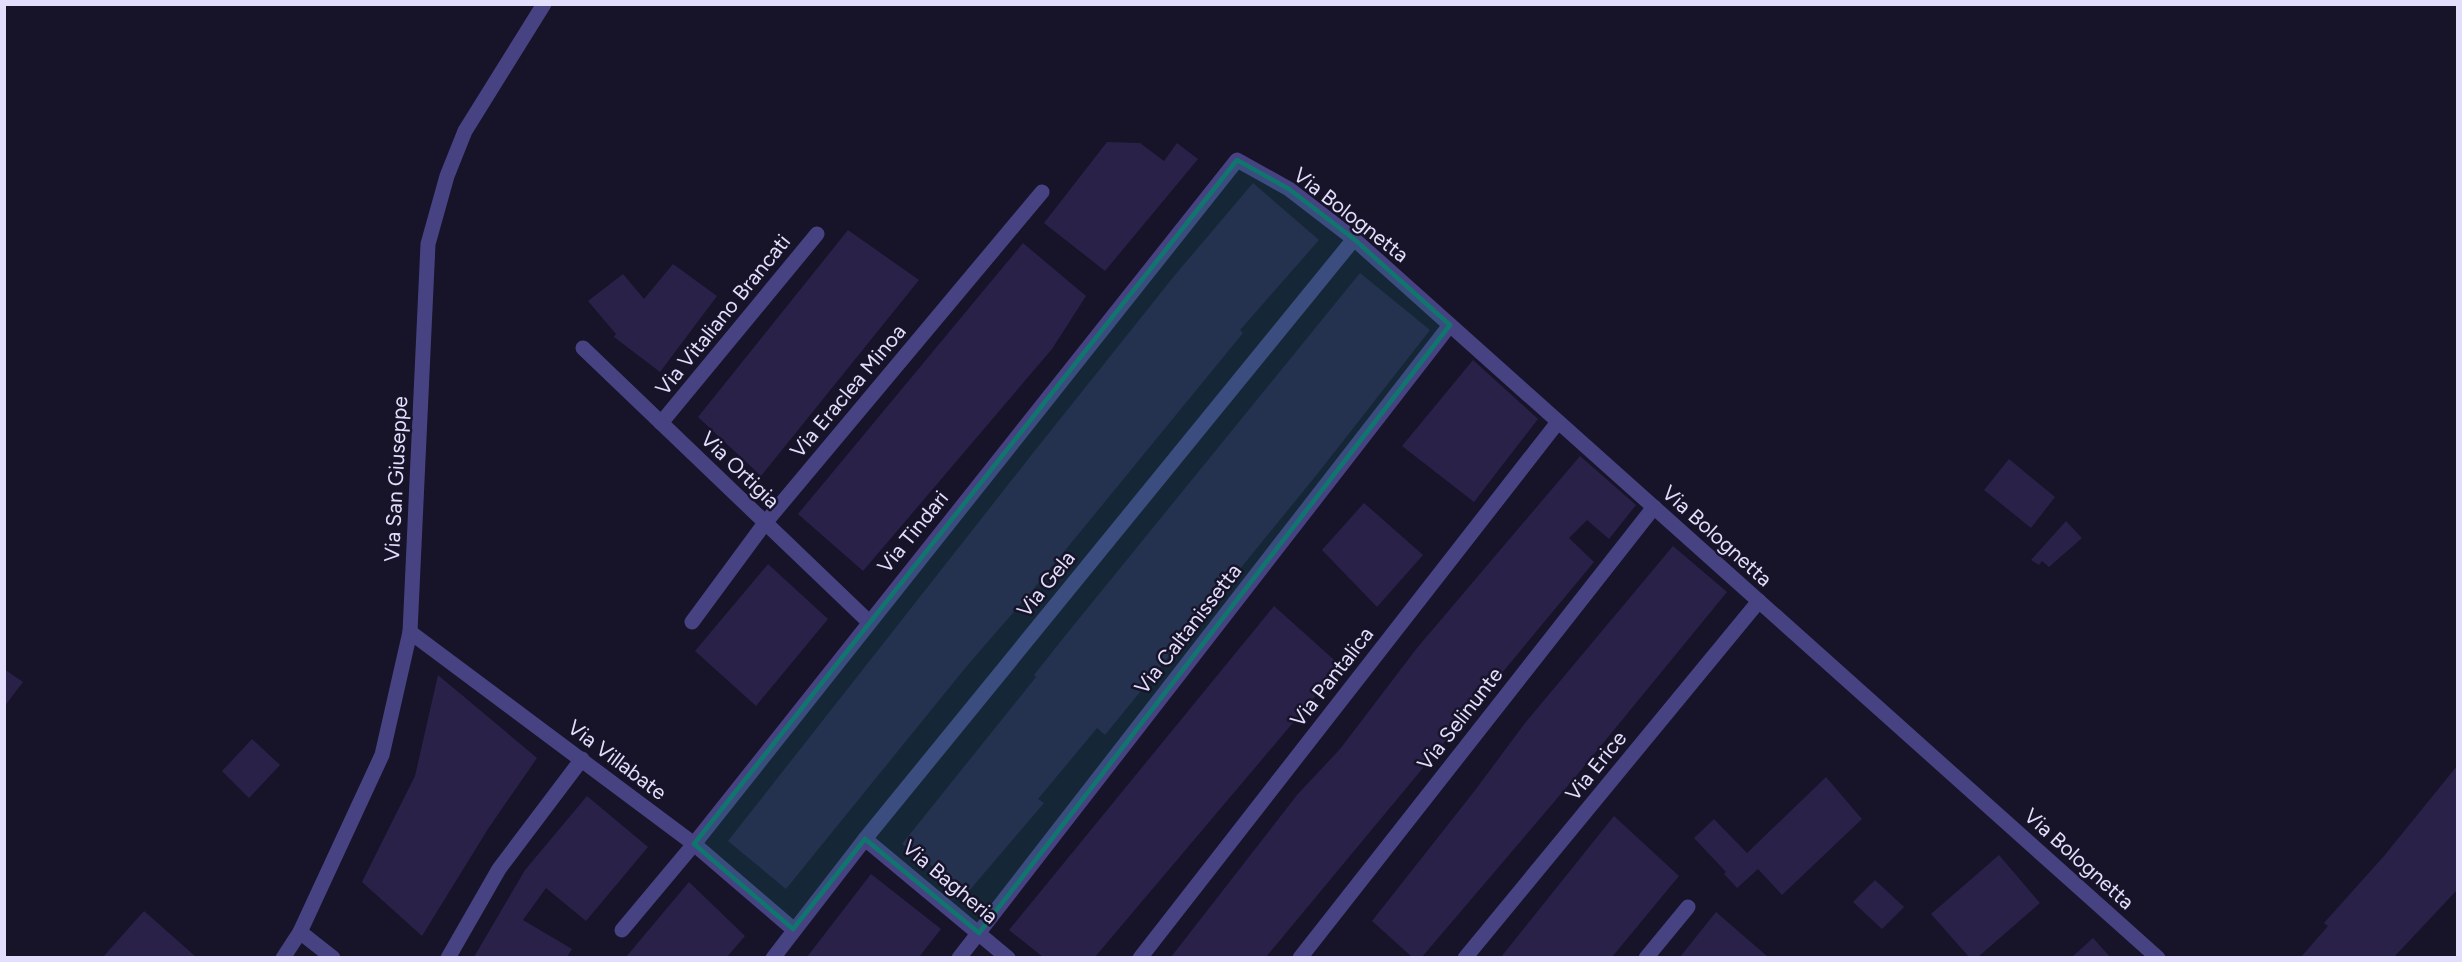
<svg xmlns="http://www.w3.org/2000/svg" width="2462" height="962" font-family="Figtree,sans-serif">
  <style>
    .building { fill: #2a2148 }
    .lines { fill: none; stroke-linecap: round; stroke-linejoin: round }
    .minor { stroke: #474383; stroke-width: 15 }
    .marked { fill: #0f766e; fill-opacity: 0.2; stroke: #0f766e; stroke-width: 4.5; stroke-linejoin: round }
    .labels { text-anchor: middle; stroke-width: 5; stroke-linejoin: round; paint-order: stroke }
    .street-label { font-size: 21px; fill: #e2defc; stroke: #171329 }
  </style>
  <rect width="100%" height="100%" fill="#171329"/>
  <g class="building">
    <path d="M1107,142L1140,143L1164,161L1177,143L1198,159L1105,271L1044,223Z"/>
    <path d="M1253,183L1319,240L1240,330L1243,333L1031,592L966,667L786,889L728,841L1033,453L1175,275Z"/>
    <path d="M848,230L919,280L761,476L698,417Z"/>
    <path d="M1023,243L1086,296L1052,349L863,571L798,514Z"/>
    <path d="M673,264L717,296L660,372L614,337L616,334L588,301L623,274L644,299Z"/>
    <path d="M1360,273L1430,330L1318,473L1105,735L1097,728L1038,799L1044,803L968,892L902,844L1036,677L1034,675L1069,631Z"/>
    <path d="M1473,360L1538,419L1474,502L1402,446Z"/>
    <path d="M1580,456L1636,505L1609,539L1587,520L1569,538L1594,562L1266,957H1171L1297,795L1340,749L1417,648Z"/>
    <path d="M2009,459L2055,497L2031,528L1984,490Z"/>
    <path d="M1364,503L1423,555L1377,607L1322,550Z"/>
    <path d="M2066,521L2082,538L2049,567L2042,561L2039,565L2031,560Z"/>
    <path d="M1673,546L1727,592L1577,775L1422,957H1412L1372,921L1476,789L1525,723Z"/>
    <path d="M768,564L828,619L756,706L695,651Z"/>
    <path d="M1274,606L1341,666L1095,957H1043L1009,930Z"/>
    <path d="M4,669L23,682L4,707Z"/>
    <path d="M438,675L537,758L488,829L422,936L362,882L415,776Z"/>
    <path d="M252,739L280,765L249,798L222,771Z"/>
    <path d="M2457,766V890L2394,957H2301L2328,926L2324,923L2384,856Z"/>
    <path d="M1826,777L1862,819L1782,895L1758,869L1737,888L1724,874L1726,872L1694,838L1714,819L1747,853Z"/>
    <path d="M587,796L648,847L586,921L546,888L523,920L572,949L567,957H474L525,870Z"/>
    <path d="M1614,816L1679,876L1612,957H1501Z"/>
    <path d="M1999,855L2040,903L1978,957H1969L1931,914Z"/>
    <path d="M871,874L941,929L919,957H807Z"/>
    <path d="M1875,880L1904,907L1882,929L1853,902Z"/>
    <path d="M689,882L745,936L727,957H626Z"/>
    <path d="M144,911L196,957H103Z"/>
    <path d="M1716,912L1768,957H1680Z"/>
    <path d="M2093,938L2110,957H2072Z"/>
  </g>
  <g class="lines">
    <g class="minor">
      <path d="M583,348L869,622"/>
      <path d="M661,423L817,234"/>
      <path d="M692,622L765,523L1042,192"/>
      <path d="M410,632L694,844L793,929"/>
      <path d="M865,839L1008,958"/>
      <path d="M622,930L694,844L1237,160L1289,189L1354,239L2158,958"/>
      <path d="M300,932L333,958"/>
      <path d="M283,958L300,932L382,755L410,632L428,244L447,176L465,131L544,4"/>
      <path d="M448,958L499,869L582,759"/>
      <path d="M773,958L865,839L1354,239"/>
      <path d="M959,958L1450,325"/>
      <path d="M1140,958L1558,422"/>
      <path d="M1300,958L1654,507"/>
      <path d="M1465,958L1759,601"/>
      <path d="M1646,958L1688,907"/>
    </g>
  </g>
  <path class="marked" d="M1237,160L1289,189L1354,239L1450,325L979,933L865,839L793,929L694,844Z"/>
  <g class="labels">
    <g class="street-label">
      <text transform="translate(1351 215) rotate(38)" y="7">Via Bolognetta</text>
      <text transform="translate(723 315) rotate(-51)" y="7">Via Vitaliano Brancati</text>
      <text transform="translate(848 391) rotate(-50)" y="7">Via Eraclea Minoa</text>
      <text transform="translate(740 470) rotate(44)" y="7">Via Ortigia</text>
      <text transform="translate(396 479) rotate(-87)" y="7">Via San Giuseppe</text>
      <text transform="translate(913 532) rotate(-51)" y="7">Via Tindari</text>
      <text transform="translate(1717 536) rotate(42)" y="7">Via Bolognetta</text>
      <text transform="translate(1046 584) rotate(-51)" y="7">Via Gela</text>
      <text transform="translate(1188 629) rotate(-52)" y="7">Via Caltanissetta</text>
      <text transform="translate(1332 677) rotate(-52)" y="7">Via Pantalica</text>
      <text transform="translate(1460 719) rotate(-52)" y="7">Via Selinunte</text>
      <text transform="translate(617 760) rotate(37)" y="7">Via Villabate</text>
      <text transform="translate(1596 766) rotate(-51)" y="7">Via Erice</text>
      <text transform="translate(2079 859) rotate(42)" y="7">Via Bolognetta</text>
      <text transform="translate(950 882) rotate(40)" y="7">Via Bagheria</text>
    </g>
  </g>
  <rect width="2462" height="962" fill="none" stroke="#e2defc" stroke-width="12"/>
</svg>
